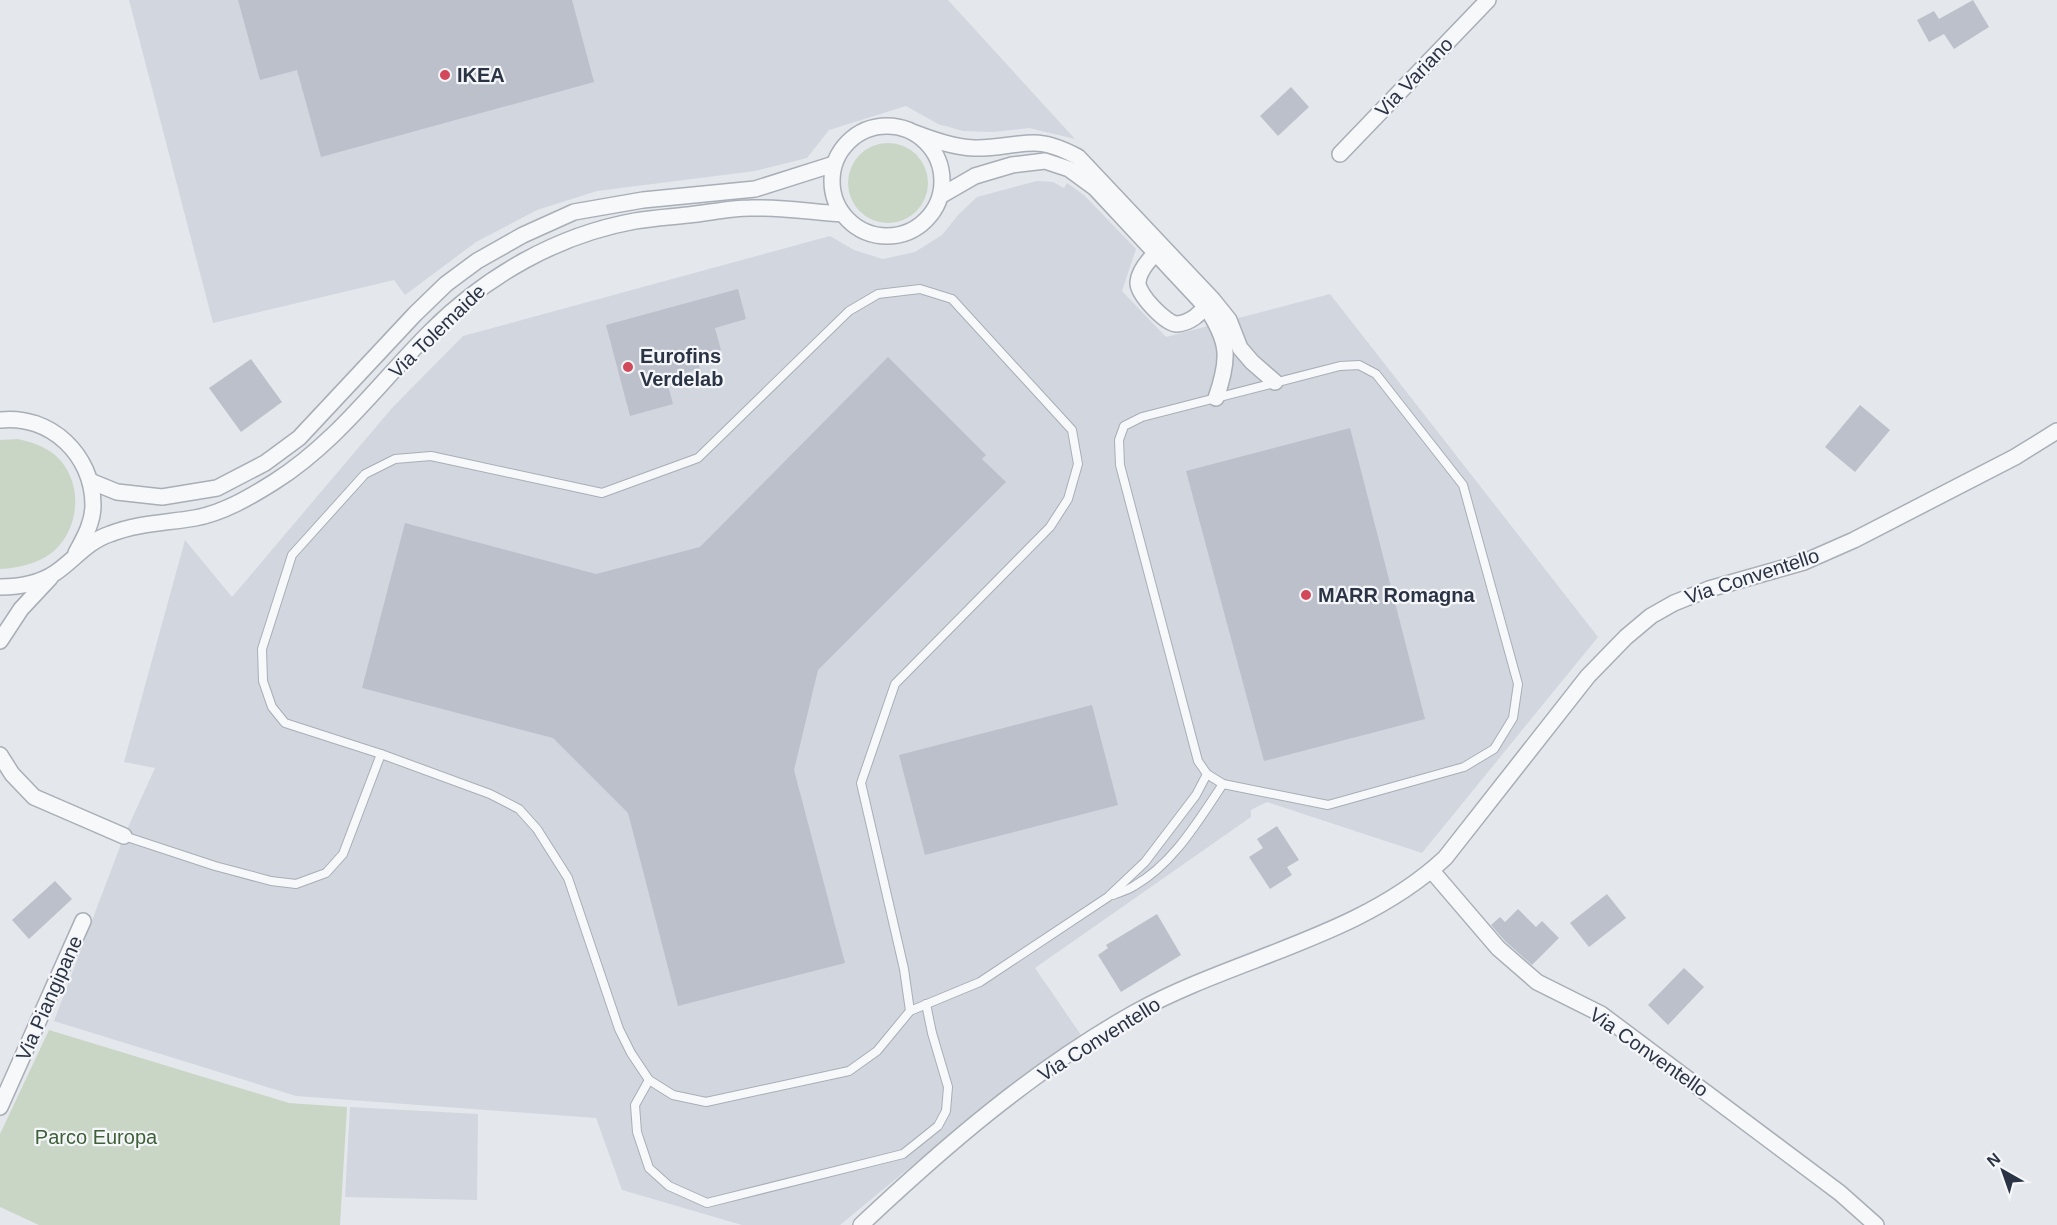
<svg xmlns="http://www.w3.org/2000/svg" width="2057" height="1225" font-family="Arial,sans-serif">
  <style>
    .built { fill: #d2d6de }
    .green { fill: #c9d6c5 }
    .building { fill: #bbc0ca }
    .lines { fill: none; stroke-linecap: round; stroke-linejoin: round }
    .service-casing { stroke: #a9aeb7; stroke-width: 10 }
    .minor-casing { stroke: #a9aeb7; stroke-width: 18 }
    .service { stroke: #f7f8fa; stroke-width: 8 }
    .minor { stroke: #f7f8fa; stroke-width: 15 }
    .poi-dot { fill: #d1495b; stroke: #f4f6f9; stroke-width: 2 }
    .labels { text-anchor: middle; stroke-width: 4.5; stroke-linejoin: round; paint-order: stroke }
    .poi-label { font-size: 20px; font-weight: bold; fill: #2b3445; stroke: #f4f6f9; text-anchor: start }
    .street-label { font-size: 20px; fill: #2b3445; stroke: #f4f6f9 }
    .park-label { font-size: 20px; fill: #3f6138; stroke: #f4f6f9 }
  </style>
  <rect width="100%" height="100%" fill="#e4e7ec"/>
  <g class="built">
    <path d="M129,0H948L1075,139L1029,128L993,132L963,131L938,124L906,106L829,130L807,158L755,171L597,191L537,210L476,242L405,295L394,280L213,323Z"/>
    <path d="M1037,181L1053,182L1064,188L1067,183L1084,195L1136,249L1122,291L1166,337L1330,294L1598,637L1422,853L1267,802L1251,810V817L1035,968L1081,1035L1017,1079L840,1225H742L622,1190L596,1118L296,1096L54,1021L124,836L155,768L124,762L185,540L232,597L392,408L463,336L830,236L854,250L883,259L915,252L942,235L959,214L977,197Z"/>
    <path d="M350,1107L478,1114L477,1200L345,1197Z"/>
  </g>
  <g class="green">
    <circle cx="888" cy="183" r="40"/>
    <path d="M18,439C31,442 44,446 55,455C83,480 81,525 55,550C41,563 19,568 0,569V440Z"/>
    <path d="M49,1030L289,1103L347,1107L340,1225H39L0,1207V1134Z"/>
  </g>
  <g class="building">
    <path d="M238,0H572L594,82L321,157L297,70L260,80Z"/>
    <path d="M1973,0L1989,27L1954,49L1944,34L1929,42L1917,20L1934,11L1939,19Z"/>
    <path d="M1291,87L1309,107L1278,136L1260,116Z"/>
    <path d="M738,289L746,319L715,328L721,350L697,357L700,369L666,378L673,404L630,416L606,325Z"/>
    <path d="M888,357L986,455L982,459L1006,482L818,670L794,770L845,963L678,1006L628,813L553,738L362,688L405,523L596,574L700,547Z"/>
    <path d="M251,359L282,402L241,432L209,388Z"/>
    <path d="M1860,405L1890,430L1855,472L1825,447Z"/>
    <path d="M1350,428L1425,719L1264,761L1186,471Z"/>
    <path d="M1092,705L1118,805L925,855L899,755Z"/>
    <path d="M1277,826L1299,860L1287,867L1292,875L1270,889L1249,857L1263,848L1257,839Z"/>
    <path d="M55,881L72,899L29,939L12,920Z"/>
    <path d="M1607,894L1626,918L1589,947L1570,923Z"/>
    <path d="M1518,909L1536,927L1542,921L1559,938L1532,965L1505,941L1491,925L1500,917L1505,922Z"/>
    <path d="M1157,914L1181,955L1121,992L1098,955L1108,948L1106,945Z"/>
    <path d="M1684,968L1704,987L1668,1025L1648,1005Z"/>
  </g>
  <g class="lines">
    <g class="service-casing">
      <g id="service">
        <path d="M920,289L952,299L1072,430L1078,464L1068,499L1050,527L895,684L861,783L904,969L910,1011L877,1051L849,1071L706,1102L673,1095L649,1080L631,1053L619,1029L568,878L537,829L519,809L490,794L381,754L285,723L272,707L263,681L262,649L292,555L365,474L395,459L431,456L602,493L698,458L849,311L878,294Z"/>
        <path d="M1359,365L1376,374L1463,485L1518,684L1513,718L1494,749L1464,767L1328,805L1223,784L1207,774L1198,761L1120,465L1119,440L1124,426L1142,417L1340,366Z"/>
        <path d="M124,836L215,866L271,881L296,884L326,873L343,854L381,754"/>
        <path d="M1113,895C1120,892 1128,890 1134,886C1174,863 1198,821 1223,784"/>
        <path d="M910,1011L980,982L1108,897L1145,862L1196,795L1207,774"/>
        <path d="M649,1080L635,1105L637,1132L649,1168L669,1186L707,1203L903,1154L938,1126L946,1111L948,1087L932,1033L926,1004"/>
      </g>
    </g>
    <g class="minor-casing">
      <g id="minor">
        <circle cx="887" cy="181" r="55"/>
        <path d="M915,133C934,140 953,147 974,148C995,149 1014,143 1034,143C1050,143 1065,150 1078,157L1213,300L1229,320L1240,348L1252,362L1275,382"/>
        <path d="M1340,154L1488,0"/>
        <path d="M942,195L975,176L1012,165L1045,161L1069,169L1095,188L1206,307C1229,342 1230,358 1216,398"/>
        <path d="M1161,248C1152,256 1139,270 1138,282C1137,294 1166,324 1177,324C1192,323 1202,311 1212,301"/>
        <path d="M0,420C50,414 93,455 93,505C93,523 84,538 76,553"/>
        <path d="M90,481L117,492L162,497L217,488L265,463L299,438L415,314L446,284L477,261L523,235L574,212L643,200L755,189L834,164"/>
        <path d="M0,587C19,587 40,583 55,573C74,560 88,541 110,534C138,523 166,523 195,518C223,513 250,497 274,482C336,443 379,383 430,332C486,276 557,235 635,221C653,218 670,217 688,215C708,213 730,208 750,208C780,207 812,212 842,214"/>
        <path d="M0,641L21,609L50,578"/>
        <path d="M0,755L12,774L34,797L124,836"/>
        <path d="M1432,871L1498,948L1537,982L1601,1014L1840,1193L1876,1225"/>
        <path d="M0,1107L83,921"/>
        <path d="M861,1225C945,1146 1033,1070 1134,1013C1235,957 1359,938 1445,858L1588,676L1626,637L1651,616L1674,603L1709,589L1804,562L1854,540L2015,457L2057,431"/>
      </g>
    </g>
    <use href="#service" class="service"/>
    <use href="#minor" class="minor"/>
  </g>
  <g class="poi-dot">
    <circle cx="445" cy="75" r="6"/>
    <circle cx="628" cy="367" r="6"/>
    <circle cx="1306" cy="595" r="6"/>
  </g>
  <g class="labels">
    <g class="poi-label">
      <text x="457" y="82">IKEA</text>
      <text x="640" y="363">Eurofins<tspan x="640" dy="23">Verdelab</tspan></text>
      <text x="1318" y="602">MARR Romagna</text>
    </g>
    <g class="street-label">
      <text transform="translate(1414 77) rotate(-46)" y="7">Via Variano</text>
      <text transform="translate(437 331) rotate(-44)" y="7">Via Tolemaide</text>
      <text transform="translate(1752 576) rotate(-18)" y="7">Via Conventello</text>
      <text transform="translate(49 998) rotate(-66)" y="7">Via Piangipane</text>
      <text transform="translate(1099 1039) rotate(-32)" y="7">Via Conventello</text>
      <text transform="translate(1649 1052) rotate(35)" y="7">Via Conventello</text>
    </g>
    <g class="park-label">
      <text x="96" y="1144">Parco Europa</text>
    </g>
  </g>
  <g transform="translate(2003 1171) rotate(320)" stroke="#f4f6f9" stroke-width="4.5" paint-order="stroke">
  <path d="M0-4.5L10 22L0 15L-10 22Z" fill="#2b3445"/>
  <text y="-9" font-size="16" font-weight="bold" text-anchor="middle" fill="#2b3445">N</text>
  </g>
</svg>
